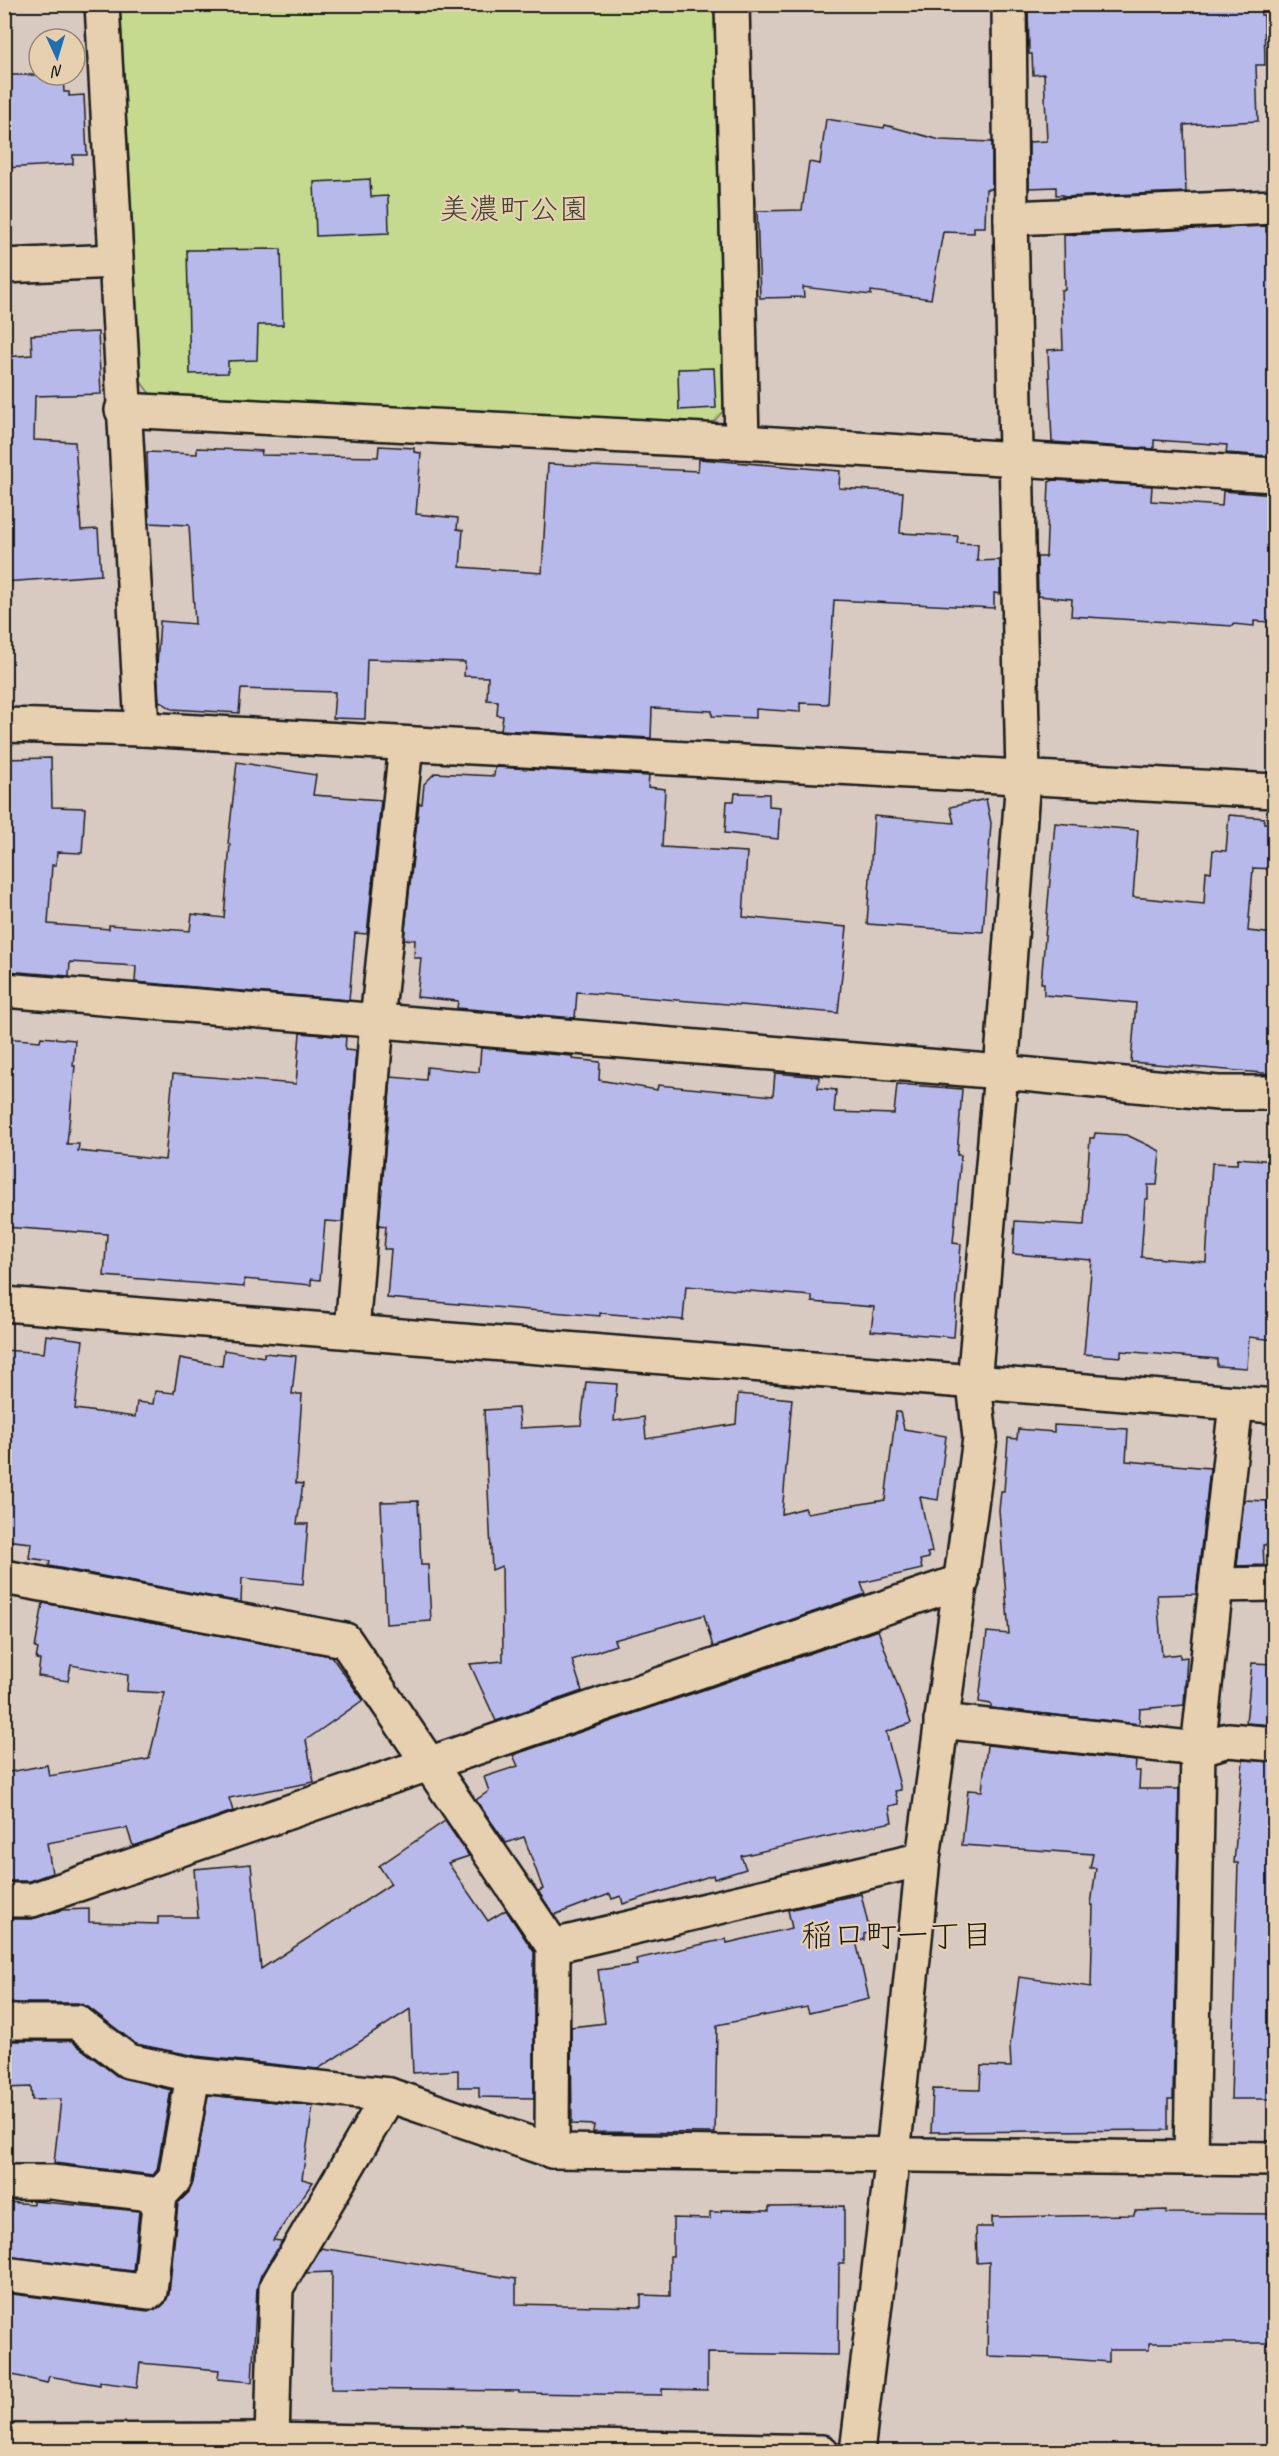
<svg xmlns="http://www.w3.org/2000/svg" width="1279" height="2456" font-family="Caveat,'Klee One',sans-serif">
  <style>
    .green { fill: #c5d98f; stroke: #707a56; stroke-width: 1.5 }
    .building { fill: #b8b9eb; stroke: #1c1c1c; stroke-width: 1.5 }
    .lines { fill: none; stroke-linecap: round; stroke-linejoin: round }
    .street-casing { stroke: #1c1c1c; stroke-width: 38 }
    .secondary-casing { stroke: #1c1c1c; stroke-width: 38 }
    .street { stroke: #e6d0af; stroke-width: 33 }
    .secondary { stroke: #e6d0af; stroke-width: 33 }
    .labels { text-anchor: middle; stroke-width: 4.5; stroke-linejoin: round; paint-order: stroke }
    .park-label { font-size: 30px; fill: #3e4233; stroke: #e6d0af }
    .neighbourhood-label { font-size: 32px; fill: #1c1c1c; stroke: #e6d0af }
  </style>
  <rect width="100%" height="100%" fill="#d8c9c1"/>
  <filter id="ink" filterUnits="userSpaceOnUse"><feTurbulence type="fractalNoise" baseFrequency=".0167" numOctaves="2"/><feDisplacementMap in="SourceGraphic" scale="12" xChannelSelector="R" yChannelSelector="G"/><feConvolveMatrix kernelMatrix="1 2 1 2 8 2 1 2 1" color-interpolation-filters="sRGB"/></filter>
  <g filter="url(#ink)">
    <path class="green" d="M120,5H714L723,411L712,424L150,394L141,382Z"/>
    <g class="building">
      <path d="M1028,4L1260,5L1261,15H1264L1265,65H1256L1258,121L1184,125L1186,192L1063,197V195H1056V187L1029,188V142L1047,141L1044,74L1033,75L1032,54H1029Z"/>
      <path d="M4,75H63L64,92H69V96L84,95L87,155H73V164L4,168Z"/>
      <path d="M826,119L884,128L885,125L940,140L992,142V189H986L985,227H974V233L943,232L931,299L871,291V295L803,287L804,297L760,298L757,211L802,210L809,162L820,164Z"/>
      <path d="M370,179L371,197L388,196L389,233L316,236L314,182Z"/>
      <path d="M1266,226V232L1275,231V380L1269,456L1226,453L1227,445L1154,440V449L1052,442L1048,350L1063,349L1061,290H1065L1064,235Z"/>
      <path d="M281,249L283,325H258L257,360L228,361V373L190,374L187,250Z"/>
      <path d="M98,332L101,394L35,396L34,440L75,442L81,530L98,529L101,575L4,582V357L32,355L31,335Z"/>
      <path d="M714,368L716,408L679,410L678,369Z"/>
      <path d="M379,446L414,448V452L421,453L416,514L458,518L457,529L463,530L460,567L542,573L548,464L698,471L699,459L840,471L839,488L903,492L900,533L958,536L957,543L978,544L977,561L1000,560V594L994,593V608L834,600L828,704L800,703V712L756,709V718L712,716V711L652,708L651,738L501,730L503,716L497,715L498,701L487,700L488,677L464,676L465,662L367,659L365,719L333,718L335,692L241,689L239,713L172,709L159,701L157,665L160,621L195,624L189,525L149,523L147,452L197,454V448L262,451L261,455L378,457Z"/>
      <path d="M1053,480L1152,486L1151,501L1222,506L1223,491L1275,495V562L1270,622L1254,621V626L1233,624V626L1071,616L1072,599L1038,596L1037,557H1046L1049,482Z"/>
      <path d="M51,758L52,807L85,808L82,853L57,852L56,865H52L48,924L109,929V925L190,931L192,914L224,918L230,844H228L237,762L316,775L313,795L381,800L367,934L355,933L349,1000L135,982L136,966L70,962L69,976L6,971L11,907L4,906V759Z"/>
      <path d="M495,767L649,776L648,787L665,789L662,847L747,852L743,917L847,927L838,1013L577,992L575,1018L457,1008L458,1001L417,997L421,958H414L415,940L404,939L419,803L422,804L424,784L435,773L494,776Z"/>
      <path d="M735,793L769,794V806L780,807L778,839L725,833L727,801H734Z"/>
      <path d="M986,799L991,823L983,932L867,924L874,816L954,823L950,807Z"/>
      <path d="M1229,815L1264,818V823L1275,824V869L1253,868L1248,931L1275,934V1074L1131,1062L1136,1003L1044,995V983H1041L1055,823L1138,830L1133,897L1204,904L1206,871L1211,872L1213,850L1226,851Z"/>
      <path d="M300,1033L346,1037L345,1050L356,1051L342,1222L325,1221L320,1280L311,1279V1285L244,1279V1287L104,1276L107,1234L4,1227V1038L40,1041L41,1037L75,1040L73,1066H75L67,1144H79L78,1151L165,1160L173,1074L296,1084Z"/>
      <path d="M481,1048L572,1056V1059L600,1062L599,1080L657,1090L658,1085L773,1096L775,1073L819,1077L818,1088L836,1090L834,1112L894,1114L897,1084L962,1089L957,1155H961L953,1243L961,1244L954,1337L871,1331L874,1307L812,1302V1296L686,1286L683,1320L600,1313V1316L387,1298L391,1249H384L386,1226L379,1225L391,1077L426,1080L427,1067L479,1072Z"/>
      <path d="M1095,1133L1127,1135L1160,1151L1157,1185H1148V1199H1145L1141,1257L1206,1262L1212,1163L1237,1164L1238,1158L1275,1161V1340L1249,1337L1247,1368L1217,1366V1359L1121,1351V1357L1084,1354L1092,1260L1013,1254L1015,1221L1084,1225L1090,1138H1094Z"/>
      <path d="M46,1335L83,1340L75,1409L135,1417L137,1402L153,1404L155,1391L174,1393L180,1358L222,1366L224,1350L264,1357V1353L296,1356L292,1394H302L296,1483L303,1484L297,1524H308L303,1584L242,1578L241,1602L49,1566L50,1561L29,1558L31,1543L4,1540V1350L44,1353Z"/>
      <path d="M586,1382L617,1384L614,1421L644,1417L646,1439L736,1424L738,1394L792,1399L782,1514L805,1508L807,1513L885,1500L896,1412H900L904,1429L946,1436L938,1500L920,1497L932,1552L927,1553L929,1558L920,1560L922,1569L861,1583L865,1594L713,1647L704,1615L614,1640L616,1645L572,1660L582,1691L496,1721L470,1664L503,1661L502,1566L492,1570L484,1410L518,1408L520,1428L581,1425Z"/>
      <path d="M1054,1425L1128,1429L1126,1461L1210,1468L1196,1594L1157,1595L1162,1656L1180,1654V1658L1187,1657L1184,1705L1140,1709L1139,1724L991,1708V1704L979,1702L987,1632L1009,1634L999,1510L1001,1491H1004L1008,1438L1017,1439L1018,1429L1054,1432Z"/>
      <path d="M1244,1500L1267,1501V1508H1275V1545H1263L1264,1565L1237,1566Z"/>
      <path d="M418,1501L421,1565H428L431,1621L386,1624L381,1502Z"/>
      <path d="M43,1603L331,1656L363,1700L306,1740L314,1782L229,1798L233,1811L133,1846L127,1828L47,1843L52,1873L29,1881H4V1773L47,1765L49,1776L149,1759L165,1693L127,1691L128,1675L71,1665L68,1681L38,1676L40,1660L36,1659L38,1649L35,1648Z"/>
      <path d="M878,1630L911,1723L886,1732L901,1790L895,1791L899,1804L889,1806L892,1822L741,1856L746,1869L714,1879L713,1875L623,1904L621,1896L612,1899L610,1894L554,1915L538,1891L543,1889L524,1837L506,1843L476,1800L489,1791L484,1777L518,1766L513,1755Z"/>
      <path d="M1252,1663L1275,1664V1725L1246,1723Z"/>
      <path d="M987,1745L1136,1761L1135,1771H1140L1139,1789H1179L1173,2099H1168V2130L931,2132L933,2089L980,2090L981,2066L1011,2067L1010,2046L1019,1977L1091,1987L1093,1905H1091L1096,1868H1090L1093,1854L962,1845L968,1790L982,1791Z"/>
      <path d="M1243,1760L1275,1762V1990H1271V2099H1231L1238,1863H1234Z"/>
      <path d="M445,1821L469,1856L448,1863L488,1921L506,1910L534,1952V2098L479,2097V2087H458V2070L413,2073L410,2009L318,2069L196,2056L136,2044L88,2007L78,2003H4V1919H32L62,1910L89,1909V1922L158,1924V1917H198L194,1869L251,1864L261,1969L391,1884L379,1866Z"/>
      <path d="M861,1894L870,1933L864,1934V1940L856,1941L869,1999L809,2013L807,2007L717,2025L715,2133L593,2132L594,2125L572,2124L571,2027L605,2023L598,1970L637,1965L636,1959L726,1939L727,1943L792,1928L788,1910Z"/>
      <path d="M4,2041H71L117,2076L171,2090L157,2170L153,2175L54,2163L61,2099L32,2100L31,2087L4,2088Z"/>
      <path d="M208,2095L313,2106L302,2179L313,2182L273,2240L282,2241L261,2275L257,2288L252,2382L218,2379L219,2370L140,2363L137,2387L100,2382V2385L49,2376L47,2383L4,2373V2293L148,2311L158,2309L165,2303L169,2294L178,2203L189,2192L193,2182Z"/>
      <path d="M33,2201L139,2211L133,2271L4,2256L8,2202L33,2204Z"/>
      <path d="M844,2206V2264H839L838,2355L707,2353V2390L662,2389V2395L519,2393V2391L331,2389L332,2272L306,2273L321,2248L516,2279V2304L641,2307V2295L670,2296V2256H673V2218L710,2219V2212H721V2210L769,2211V2207Z"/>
      <path d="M1166,2210L1167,2213L1275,2214V2343H1149V2350H1109V2362L1053,2358L987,2356L989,2262L977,2263L976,2227H992V2217L1134,2215L1135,2211Z"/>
    </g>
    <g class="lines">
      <g class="street-casing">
        <g id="street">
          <path d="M102,4L142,729"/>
          <path d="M732,4L742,442"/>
          <path d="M1011,218L1274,207"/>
          <path d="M4,266L115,261"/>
          <path d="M122,410L742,442L1274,475"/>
          <path d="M4,725L142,729L1274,791"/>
          <path d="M4,990L1001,1072L1218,1093H1274"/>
          <path d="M4,1304L1274,1406"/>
          <path d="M352,1331L377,1021L406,745"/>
          <path d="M4,1577L345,1640L553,1946L552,2151"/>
          <path d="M1216,1585L1274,1584"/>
          <path d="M941,1721L1198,1749L1228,1740L1274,1744"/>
          <path d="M4,1900H32L962,1581"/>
          <path d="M553,1946L923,1859"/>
          <path d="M4,2022H77L128,2061L193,2075L389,2095L552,2151L1274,2159"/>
          <path d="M1191,2158L1198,1749L1236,1403"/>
          <path d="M4,2182H51L160,2195"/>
          <path d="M4,2274L150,2292L160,2195L175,2179L193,2075"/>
          <path d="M272,2440L276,2288L389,2095"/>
          <path d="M857,2452L893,2155L923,1859L980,1438L974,1383L1001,1072L1023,777L1011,218L1009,4"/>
        </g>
      </g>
      <g class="secondary-casing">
        <path id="secondary" d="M4,2441L272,2440L822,2452"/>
      </g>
      <use href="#street" class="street"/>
      <use href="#secondary" class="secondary"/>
    </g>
  </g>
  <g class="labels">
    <g class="park-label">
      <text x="514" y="219">美濃町公園</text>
    </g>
    <g class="neighbourhood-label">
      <text x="897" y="1946">稲口町一丁目</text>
    </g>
  </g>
  <rect width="1279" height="2456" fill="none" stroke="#e6d0af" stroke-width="24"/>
  <rect x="12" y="12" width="1255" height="2432" fill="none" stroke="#1c1c1c" stroke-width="2" filter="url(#ink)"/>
  <g transform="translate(57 57) rotate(176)"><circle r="28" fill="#e6d0af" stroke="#958874" stroke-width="1.5"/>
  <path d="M0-4.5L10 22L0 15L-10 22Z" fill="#1f6fb2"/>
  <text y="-9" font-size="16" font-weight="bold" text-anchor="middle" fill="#1c1c1c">N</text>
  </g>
</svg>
